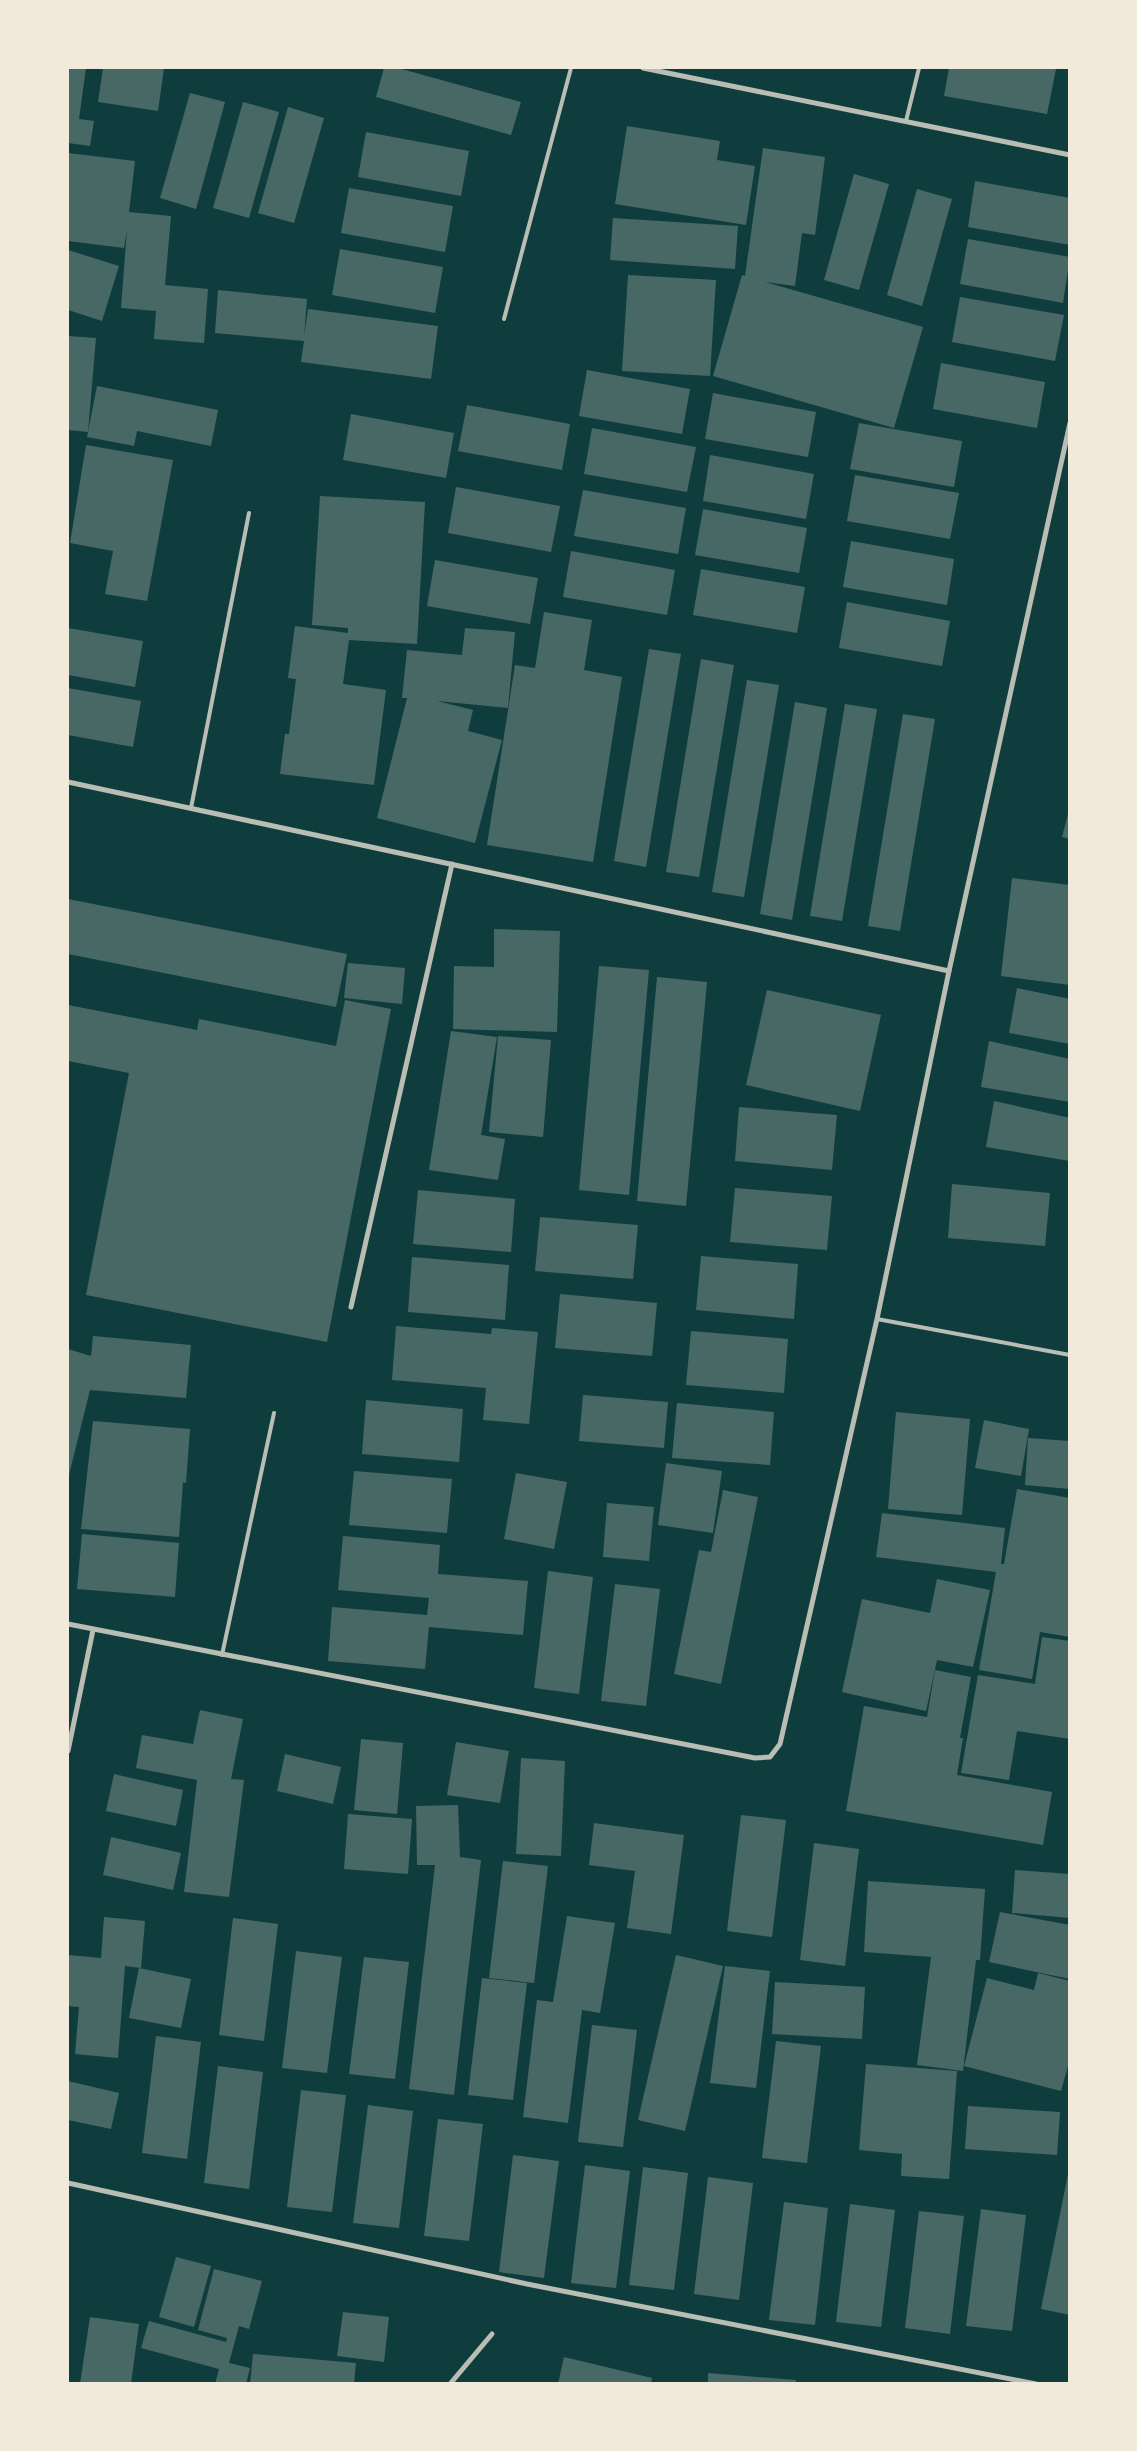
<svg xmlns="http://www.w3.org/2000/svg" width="1137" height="2451" font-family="Rubik,sans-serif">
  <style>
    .building { fill: #486865 }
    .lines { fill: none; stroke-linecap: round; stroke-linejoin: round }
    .service { stroke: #b8beb3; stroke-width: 4 }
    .minor { stroke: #b8beb3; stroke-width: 5 }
  </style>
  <rect width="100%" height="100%" fill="#0f3d3e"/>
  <g class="building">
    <path d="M68,68H86L79,119L94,121L90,146L68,143Z"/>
    <path d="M103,68H164L158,111L98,102Z"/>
    <path d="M384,68H398L521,102L511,135L376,97Z"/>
    <path d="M949,68L1056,69L1047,114L944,96Z"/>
    <path d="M190,93L225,102L196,209L160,198Z"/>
    <path d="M243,102L279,112L249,218L213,208Z"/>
    <path d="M288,107L324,118L294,223L258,213Z"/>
    <path d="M627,126L720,141L717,160L755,166L746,225L615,204Z"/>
    <path d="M366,132L469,151L461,196L358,177Z"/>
    <path d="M763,148L825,157L815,235L802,233L795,286L765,282L923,327L894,428L713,376L742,275L745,276Z"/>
    <path d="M68,153L135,161L129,212L171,216L165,285L208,289L204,343L154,339L156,311L121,308L127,229L124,248L68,241Z"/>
    <path d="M854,174L889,184L859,290L824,280Z"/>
    <path d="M975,181L1070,198V245L968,227Z"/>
    <path d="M349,188L453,206L445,252L341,233Z"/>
    <path d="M917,189L952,199L922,306L887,295Z"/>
    <path d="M613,218L738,226L735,269L610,260Z"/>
    <path d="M968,239L1070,257L1063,303L960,284Z"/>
    <path d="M340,249L443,267L435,313L332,295Z"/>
    <path d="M68,250L119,266L102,321L68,310Z"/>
    <path d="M628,275L716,280L710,376L622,371Z"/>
    <path d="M218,290L307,299L304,337L308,309L438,326L431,379L301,362L304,341L215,333Z"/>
    <path d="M960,297L1064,315L1055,361L952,342Z"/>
    <path d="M68,336L96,338L88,432L68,430Z"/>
    <path d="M941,363L1045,382L1037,428L933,409Z"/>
    <path d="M587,370L690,389L682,434L579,416Z"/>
    <path d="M97,386L218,410L211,446L137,431L134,446L87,437Z"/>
    <path d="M713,393L816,412L808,457L705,439Z"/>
    <path d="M467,405L570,424L562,470L458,451Z"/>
    <path d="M351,414L454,433L446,478L343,460Z"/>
    <path d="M859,423L962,441L954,487L850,469Z"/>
    <path d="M592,428L696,447L687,492L584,474Z"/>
    <path d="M86,445L173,460L147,601L105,594L113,551L70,543Z"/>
    <path d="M710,455L814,474L806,519L703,501Z"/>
    <path d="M855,475L959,493L950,539L847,521Z"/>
    <path d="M456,487L560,506L551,552L448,533Z"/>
    <path d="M583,490L686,508L678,554L574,536Z"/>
    <path d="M320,496L425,502L417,644L349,640L343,684L386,690L374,785L280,774L285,734H289L296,679L288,678L295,626L348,633V628L312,625Z"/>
    <path d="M703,509L807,528L799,573L695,555Z"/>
    <path d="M851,541L954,559L947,605L843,587Z"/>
    <path d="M571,551L675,570L667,615L563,597Z"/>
    <path d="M435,560L538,578L530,624L427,606Z"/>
    <path d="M701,569L805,587L797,633L693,615Z"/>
    <path d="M847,602L950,621L942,666L839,648Z"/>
    <path d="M544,612L592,620L584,670L622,677L593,862L487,845L515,665L535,668Z"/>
    <path d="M68,628L143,641L135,687L68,675Z"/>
    <path d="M465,628L515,632L508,708L437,701L473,710L468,731L502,740L475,843L377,818L407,698H402L407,650L462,655Z"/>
    <path d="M649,649L681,654L646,867L614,861Z"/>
    <path d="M701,659L734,665L699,877L666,872Z"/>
    <path d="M747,680L779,685L744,897L712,892Z"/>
    <path d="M68,688L141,701L133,747L68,735Z"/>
    <path d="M795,702L827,708L792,920L760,914Z"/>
    <path d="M845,704L877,709L842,921L810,916Z"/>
    <path d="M903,714L935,719L900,931L868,926Z"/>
    <path d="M1069,810H1070V839L1062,837Z"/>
    <path d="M1012,878L1070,885V985L1001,976Z"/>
    <path d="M68,899L347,954L336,1007L68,954Z"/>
    <path d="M494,929L560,931L557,1032L453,1029L454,966L494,967Z"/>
    <path d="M348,963L405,968L402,1004L344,998Z"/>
    <path d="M599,966L649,970L629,1195L579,1190Z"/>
    <path d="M657,977L707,982L686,1206L637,1201Z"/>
    <path d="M1017,988L1070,999V1044L1009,1033Z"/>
    <path d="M767,990L881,1015L860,1111L746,1085Z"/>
    <path d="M345,1000L391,1009L327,1342L86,1295L129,1073L68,1061V1005L197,1030L199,1019L336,1046Z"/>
    <path d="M451,1031L497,1037L481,1135L505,1139L498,1180L429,1170Z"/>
    <path d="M498,1036L551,1040L543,1137L489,1132Z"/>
    <path d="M989,1041L1070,1059V1102L981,1087Z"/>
    <path d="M994,1101L1070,1118V1161L986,1147Z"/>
    <path d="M739,1107L837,1115L832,1170L735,1161Z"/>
    <path d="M952,1184L1050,1193L1045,1246L948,1238Z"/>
    <path d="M735,1188L832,1196L827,1250L730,1242Z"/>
    <path d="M418,1190L515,1199L511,1252L413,1244Z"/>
    <path d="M540,1217L638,1225L633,1279L535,1271Z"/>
    <path d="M701,1256L798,1264L794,1319L696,1310Z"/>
    <path d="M412,1257L509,1265L505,1320L408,1312Z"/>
    <path d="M560,1294L657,1303L652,1356L555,1348Z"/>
    <path d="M396,1326L491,1334L492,1328L538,1332L529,1424L483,1420L486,1388L392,1380Z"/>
    <path d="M691,1331L788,1339L784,1393L686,1385Z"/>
    <path d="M93,1336L191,1345L186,1398L90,1390L68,1479V1349L91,1356Z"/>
    <path d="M583,1395L668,1402L664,1448L579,1441Z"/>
    <path d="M366,1400L463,1409L459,1462L362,1454Z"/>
    <path d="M677,1403L774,1412L770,1465L672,1458Z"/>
    <path d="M896,1412L970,1419L962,1515L888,1509Z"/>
    <path d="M984,1420L1029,1429L1021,1476L975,1468Z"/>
    <path d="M93,1421L190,1429L186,1483L183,1482L179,1537L81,1529Z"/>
    <path d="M1028,1438L1070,1441V1489L1025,1485Z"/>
    <path d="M666,1463L722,1471L713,1533L658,1525Z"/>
    <path d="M354,1471L452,1479L447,1533L349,1525Z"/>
    <path d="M516,1473L567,1482L554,1549L504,1539Z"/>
    <path d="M1017,1489L1070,1498V1637L1040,1632L1032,1679L979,1670L996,1572L876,1557L882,1513L1005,1528L1001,1564H1004Z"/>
    <path d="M723,1490L758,1497L721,1684L674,1674L699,1550L711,1552Z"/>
    <path d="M607,1503L654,1507L649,1561L603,1557Z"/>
    <path d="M82,1534L179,1543L175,1597L77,1589Z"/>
    <path d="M343,1536L440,1545L438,1574L528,1581L523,1635L429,1627L425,1669L328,1661L332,1607L427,1615L429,1598L338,1590Z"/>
    <path d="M548,1571L593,1577L579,1694L534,1688Z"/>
    <path d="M937,1579L990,1590L973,1667L937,1660L926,1711L842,1692L862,1599L930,1613Z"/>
    <path d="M615,1584L660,1589L646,1706L601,1701Z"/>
    <path d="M1042,1637L1070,1641V1739L1017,1731L1009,1780L961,1773L978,1675L1035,1684Z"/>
    <path d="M935,1670L971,1677L960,1738H963L957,1775L1052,1792L1043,1845L846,1811L864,1706L927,1717Z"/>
    <path d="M200,1710L243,1719L231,1779L244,1780L229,1897L184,1892L197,1780L136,1768L142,1735L193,1744Z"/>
    <path d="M361,1739L403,1743L397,1814L354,1810Z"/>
    <path d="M456,1742L509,1751L500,1803L447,1795Z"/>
    <path d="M285,1754L341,1767L333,1804L277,1791Z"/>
    <path d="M521,1758L565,1761L561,1856L516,1854Z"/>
    <path d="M114,1774L183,1790L176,1826L106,1811Z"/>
    <path d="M458,1805L460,1857L481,1860L454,2095L409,2089L435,1865H417L416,1806Z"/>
    <path d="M348,1814L412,1819L408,1874L344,1869Z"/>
    <path d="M741,1815L786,1820L772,1937L727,1931Z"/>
    <path d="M594,1823L684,1835L671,1934L627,1928L635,1871L589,1865Z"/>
    <path d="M111,1837L181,1853L173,1890L103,1875Z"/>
    <path d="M814,1843L859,1849L845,1966L800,1960Z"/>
    <path d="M503,1861L548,1866L534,1983L489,1978Z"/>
    <path d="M1015,1870L1070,1874V1918L1012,1913Z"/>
    <path d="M868,1881L985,1889L980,1960H976L963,2071L917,2065L931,1957L864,1952Z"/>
    <path d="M1000,1912L1070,1925V1979L989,1962Z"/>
    <path d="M567,1916L615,1923L600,2013L582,2010L568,2123L523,2117L537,2000L553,2002Z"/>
    <path d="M104,1917L145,1921L141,1968L125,1966L118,2058L75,2054L79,2007L68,2006V1955L101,1958Z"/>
    <path d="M233,1918L278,1924L264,2041L219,2035Z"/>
    <path d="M296,1951L342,1957L327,2073L282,2068Z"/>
    <path d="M676,1955L723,1966L685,2131L638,2120Z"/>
    <path d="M364,1957L409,1962L395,2079L349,2074Z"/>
    <path d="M725,1966L770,1971L756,2088L710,2083Z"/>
    <path d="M139,1968L191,1979L181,2028L129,2018Z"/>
    <path d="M1038,1973L1070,1981V2059L1061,2091L964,2066L987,1978L1034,1990Z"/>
    <path d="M482,1978L527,1983L513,2100L468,2095Z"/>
    <path d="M775,1982L865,1987L862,2039L772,2034Z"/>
    <path d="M592,2025L637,2030L623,2147L578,2142Z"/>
    <path d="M156,2036L201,2042L187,2159L142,2153Z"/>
    <path d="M776,2041L821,2046L807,2163L762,2158Z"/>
    <path d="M866,2064L957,2071L949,2179L901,2176L902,2154L859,2150Z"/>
    <path d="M218,2066L263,2072L249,2189L204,2183Z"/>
    <path d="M68,2081L119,2093L111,2129L68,2120Z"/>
    <path d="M301,2090L346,2095L332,2212L287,2207Z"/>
    <path d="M368,2105L413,2111L399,2228L353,2223Z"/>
    <path d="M968,2106L1060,2112L1057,2155L965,2149Z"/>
    <path d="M438,2119L483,2124L469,2241L424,2236Z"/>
    <path d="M513,2155L559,2161L544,2278L499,2272Z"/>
    <path d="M585,2165L630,2171L616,2288L571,2283Z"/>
    <path d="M643,2167L688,2173L674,2290L629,2285Z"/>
    <path d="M1069,2169H1070V2315L1041,2309Z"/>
    <path d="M708,2177L753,2183L739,2300L694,2294Z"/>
    <path d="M784,2202L828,2208L815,2325L769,2320Z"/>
    <path d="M850,2204L895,2210L881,2327L836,2322Z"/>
    <path d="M981,2209L1026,2215L1012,2331L966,2326Z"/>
    <path d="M919,2211L964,2216L950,2334L905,2328Z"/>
    <path d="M176,2257L211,2266L194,2327L159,2317Z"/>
    <path d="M214,2269L262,2281L249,2329L239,2326L229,2363L250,2368L246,2384H215L219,2369L141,2348L149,2321L226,2342L227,2338L198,2330Z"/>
    <path d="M343,2312L389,2317L384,2362L337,2356Z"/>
    <path d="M90,2317L139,2324L131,2384H80Z"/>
    <path d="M253,2354L356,2363L354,2384H250Z"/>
    <path d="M564,2357L652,2378L651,2384H558Z"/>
    <path d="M708,2373L796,2380L795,2384H708Z"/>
  </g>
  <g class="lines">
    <g class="service">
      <path d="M906,121L919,68"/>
      <path d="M504,319L571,68"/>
      <path d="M191,808L249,513"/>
      <path d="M877,1319L1070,1355"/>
      <path d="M222,1655L274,1413"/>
    </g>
    <g class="minor">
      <path d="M643,68L1070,155"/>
      <path d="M68,782L949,971"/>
      <path d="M351,1307L452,864"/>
      <path d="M68,1624L755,1758L770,1757L780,1744L877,1319L949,971L1070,423"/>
      <path d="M68,1751L93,1630"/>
      <path d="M68,2183L527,2284L1036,2384"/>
      <path d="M450,2384L492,2334"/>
    </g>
  </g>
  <rect width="1137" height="2451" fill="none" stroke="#f1e9da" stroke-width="138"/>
</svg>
